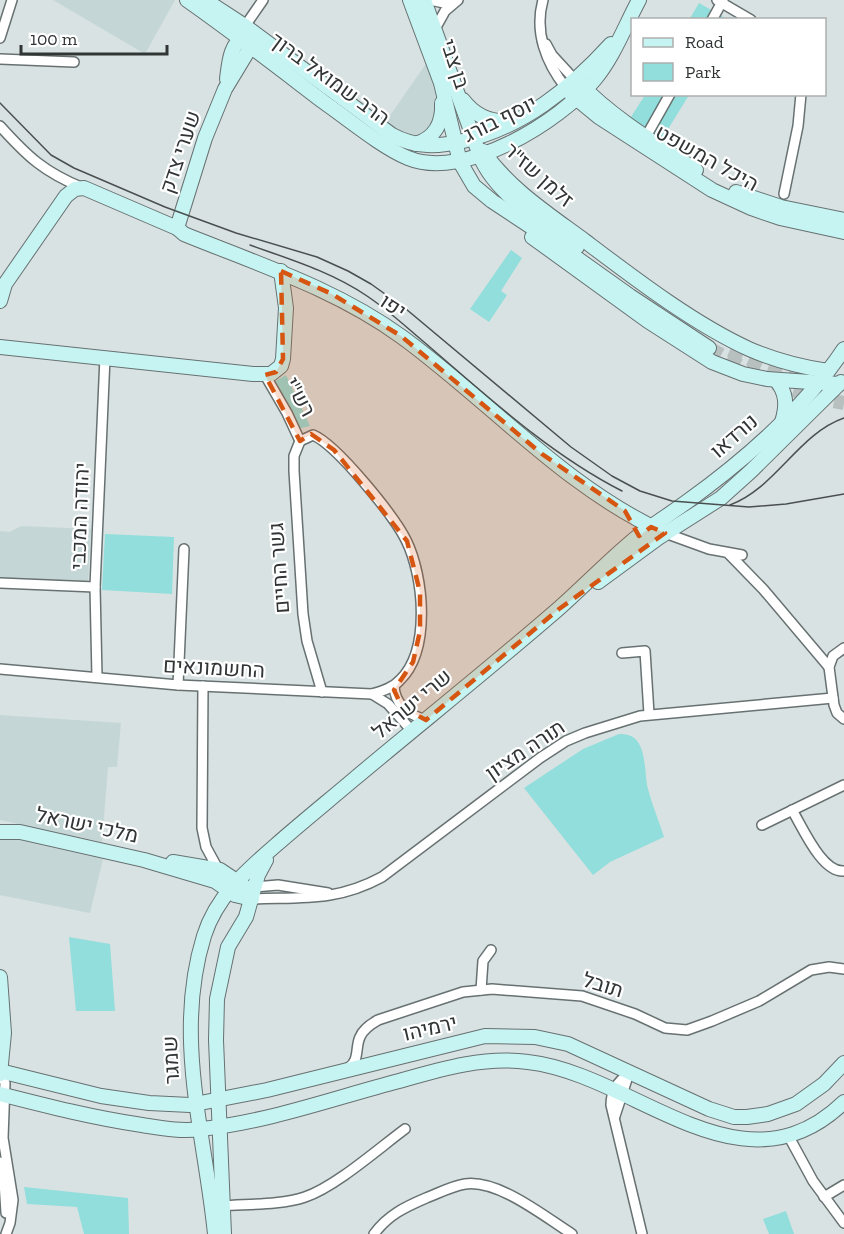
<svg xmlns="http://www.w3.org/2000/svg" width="844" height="1234" font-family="'Zilla Slab',Heebo,serif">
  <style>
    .built { fill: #c4d7d6 }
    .green { fill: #91dedc }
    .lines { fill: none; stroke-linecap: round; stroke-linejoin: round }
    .secondary-tunnel { stroke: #b7bfbf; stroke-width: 14; stroke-dasharray: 14 7; stroke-linecap: butt }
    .street-casing { stroke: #687171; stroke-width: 12 }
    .secondary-casing { stroke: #687171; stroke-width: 16 }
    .street { stroke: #fff; stroke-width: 9 }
    .secondary { stroke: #c5f4f3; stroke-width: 14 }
    .tram { stroke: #4a4f4f; stroke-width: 1.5 }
    .marked { fill: #d65510; fill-opacity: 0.2; stroke: #d65510; stroke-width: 4.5; stroke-dasharray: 12 8; stroke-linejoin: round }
    .labels { text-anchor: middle; stroke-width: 4.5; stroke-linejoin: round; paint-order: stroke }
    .street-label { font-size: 21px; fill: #313535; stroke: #fff }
  </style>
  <rect width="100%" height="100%" fill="#d8e2e2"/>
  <g class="built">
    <path d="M53,0H175L145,54Z"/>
    <path d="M432,55L443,109L420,143L382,127Z"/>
    <path d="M21,526L91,529L88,582L0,578V531L10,532Z"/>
    <path d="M0,715L121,723L117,767H108L102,842L0,820Z"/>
    <path d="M0,836L103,859L90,913L0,895Z"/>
  </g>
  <g class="green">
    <path d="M699,3L727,19L689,20Z"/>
    <path d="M645,95H689L662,139L629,120Z"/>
    <path d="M511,250L522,258L501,291L507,295L489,322L470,309Z"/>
    <path d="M286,375L310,426L297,429L272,383Z"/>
    <path d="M105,534L174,537L172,594L102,590Z"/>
    <path d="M619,734C649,732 643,770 648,789C652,805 659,821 664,837L610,862L593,875L524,788L583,749Z"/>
    <path d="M69,937L110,944L115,1011H76Z"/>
    <path d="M24,1187L128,1198L129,1234H84L77,1207L27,1204Z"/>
    <path d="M786,1211L794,1234H769L763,1219Z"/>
  </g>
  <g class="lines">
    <g class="secondary-tunnel">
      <path d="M709,348L751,372"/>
      <path d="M730,350L762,365L801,378"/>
      <path d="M774,383L812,397L844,403"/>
    </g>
    <g class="street-casing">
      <g id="street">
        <path d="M430,0L444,3L455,1"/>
        <path d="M543,0C534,32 546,63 566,88"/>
        <path d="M717,0L751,20"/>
        <path d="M712,20L723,0"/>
        <path d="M245,26L263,0"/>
        <path d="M435,29L445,11L458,0"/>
        <path d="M0,38L12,0"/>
        <path d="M546,44L552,55L575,80"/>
        <path d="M0,59L74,62"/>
        <path d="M0,126C28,157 44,172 83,188"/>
        <path d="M648,133L670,94"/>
        <path d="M784,194L798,126L801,94"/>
        <path d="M265,375L287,413L300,441"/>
        <path d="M300,441L313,435C337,445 394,516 406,540C424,576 431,650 400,680C393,688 382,691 372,694"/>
        <path d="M300,441L294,456V471L303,614L307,641L322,692"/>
        <path d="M665,533L709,549L742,555"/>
        <path d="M728,553L763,589L829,667"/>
        <path d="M0,583L95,587"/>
        <path d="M844,648L833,656L829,667L834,705L837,713L844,719"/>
        <path d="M622,653L645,651L649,714"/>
        <path d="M0,669L178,685L372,694L388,704L412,731"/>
        <path d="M97,677L95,587L105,357"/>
        <path d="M178,685L184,549"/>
        <path d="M203,686L202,828L206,847L218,869"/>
        <path d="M394,686C395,705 409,715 426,720"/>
        <path d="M792,810C803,828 822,873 844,871"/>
        <path d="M762,825L844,785"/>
        <path d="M254,887L278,885L328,893"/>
        <path d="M252,899C301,897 336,902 382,877L540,758L566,741L585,733L640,716L833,698"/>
        <path d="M481,990L483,961L491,950"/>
        <path d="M348,1068C360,1061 355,1047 360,1037C363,1029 371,1024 378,1020L463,992L492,989L582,996L635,1014L665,1028L687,1030L712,1021L759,1001L811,970L829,967L844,969"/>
        <path d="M0,1071L5,1083L3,1138L13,1200L10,1223L6,1234"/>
        <path d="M629,1073C618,1082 611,1090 611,1105L642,1234"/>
        <path d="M615,1116L629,1073"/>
        <path d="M788,1135L813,1181L844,1223"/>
        <path d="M0,1162L4,1181L6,1213"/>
        <path d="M824,1197L844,1185"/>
        <path d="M222,1206C247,1204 282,1205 305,1197C335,1187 378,1149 405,1129"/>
        <path d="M374,1234C388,1215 405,1207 426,1198C439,1193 452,1186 465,1184C498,1179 545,1217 572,1234"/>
      </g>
    </g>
    <g class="secondary-casing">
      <g id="secondary">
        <path d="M187,0C234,33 279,68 325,103C348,119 383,148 408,158C464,181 560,122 595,79C614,56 625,26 639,0"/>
        <path d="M205,0L245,26L392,135C416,148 438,147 463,141C523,127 570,89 611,44"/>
        <path d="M410,0L441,83L460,162L474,186L492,201L557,244L630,296L709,348"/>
        <path d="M424,0L480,156C496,195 544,223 577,247"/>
        <path d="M227,79C229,63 230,43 246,35"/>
        <path d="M579,83C613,118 655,143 696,170"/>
        <path d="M571,94L599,117L712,190L751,208L780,218L844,232"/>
        <path d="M463,100C475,116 491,123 511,121"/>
        <path d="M416,144C435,138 443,122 442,103"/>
        <path d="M483,151C509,189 550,215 585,241C634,278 694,324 749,349C774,360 801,367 828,371"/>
        <path d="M736,192L781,207L844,220"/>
        <path d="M177,228L205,138L225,89L251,46L252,39"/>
        <path d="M532,237L648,321L712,362L743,374L767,379L839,384"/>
        <path d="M0,301L5,284L66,196L75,189L84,188L177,228L184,234C260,265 336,289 402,337C491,402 564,487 665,533"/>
        <path d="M0,347L253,374H271L281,366L283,359L286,308L281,271"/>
        <path d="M776,380C787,393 787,406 782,422"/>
        <path d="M598,582L658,538L721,498L751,471L841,382"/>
        <path d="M0,832H20L144,860L215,881L235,895L252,899"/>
        <path d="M173,862L220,870L244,886"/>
        <path d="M0,977L4,1033L0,1074"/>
        <path d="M0,1071L101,1096L149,1103L190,1105L267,1090L485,1036L535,1037L568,1044L709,1109L734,1117H747L768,1114L796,1104L824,1084L844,1063"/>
        <path d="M0,1094C47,1106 94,1118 142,1125C161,1128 181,1132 201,1129C268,1122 334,1098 399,1081C441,1069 484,1056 528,1062C635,1074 742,1201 844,1102"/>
        <path d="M215,1234C205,1134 173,1036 204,936C216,897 246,871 276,845C301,823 327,802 353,780C421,723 490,668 557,610C582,588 605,564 631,542C649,527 669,515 688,501C746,459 804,409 844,349"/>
        <path d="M224,1234L216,1040L217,999L228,947L246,917L258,875L266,860"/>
      </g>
    </g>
    <use href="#street" class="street"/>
    <use href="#secondary" class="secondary"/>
    <g class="tram">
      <path d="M0,103L51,155L74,168L165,207L236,233L317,257L348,271L371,284L406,309L571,447L612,476L640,491L672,501L749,507L786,504L844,494"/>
      <path d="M250,245C289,259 332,272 367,296C388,310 405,326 424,342C487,396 548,453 622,491"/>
      <path d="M730,505C776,488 798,434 844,418"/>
    </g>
  </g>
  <path class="marked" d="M281,271L332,294L401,336L542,454L625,511L639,536L651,527L665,533L559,609L426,720L402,707L394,690L413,662L420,631V592L407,541L334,450L311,434L300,441L265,375L276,372L283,359Z"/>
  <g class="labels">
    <g class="street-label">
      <text transform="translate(455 64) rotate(72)" y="7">בן צבי</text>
      <text transform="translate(330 79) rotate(36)" y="7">הרב שמואל ברוך</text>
      <text transform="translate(500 119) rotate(-26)" y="7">יוסף בורג</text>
      <text transform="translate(180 152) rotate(-71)" y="7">שערי צדק</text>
      <text transform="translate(707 158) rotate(29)" y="7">היכל המשפט</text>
      <text transform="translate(539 175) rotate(42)" y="7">זלמן שז"ר</text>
      <text transform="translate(393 306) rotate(33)" y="7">יפו</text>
      <text transform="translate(300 397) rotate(62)" y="7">רש"י</text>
      <text transform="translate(734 436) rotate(-41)" y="7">נורדאו</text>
      <text transform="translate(80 516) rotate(-88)" y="7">יהודה המכבי</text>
      <text transform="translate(279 568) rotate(-94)" y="7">גשר החיים</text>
      <text transform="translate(214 668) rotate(3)" y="7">החשמונאים</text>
      <text transform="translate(412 704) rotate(-40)" y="7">שרי ישראל</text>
      <text transform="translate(525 750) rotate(-34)" y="7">תורה מציון</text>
      <text transform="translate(87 825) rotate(12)" y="7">מלכי ישראל</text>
      <text transform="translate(603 985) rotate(17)" y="7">תובל</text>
      <text transform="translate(430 1028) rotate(-13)" y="7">ירמיהו</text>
      <text transform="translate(171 1060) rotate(-93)" y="7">שמגר</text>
    </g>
  </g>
  <rect x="631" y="18" width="195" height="78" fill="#ffffff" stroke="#adaeae" stroke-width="1.5"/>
  <rect x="643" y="38" width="30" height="9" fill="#c5f4f3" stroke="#adaeae" stroke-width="1.5"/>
  <text x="685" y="48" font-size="18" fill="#313535">Road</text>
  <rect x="643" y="63" width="30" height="18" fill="#91dedc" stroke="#adaeae" stroke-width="1.5"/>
  <text x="685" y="78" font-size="18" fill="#313535">Park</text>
  <path d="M21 45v9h146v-9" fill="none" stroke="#313535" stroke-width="3"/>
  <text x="30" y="45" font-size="18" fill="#313535" stroke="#ffffff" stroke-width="4.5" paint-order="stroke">100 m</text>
</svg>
